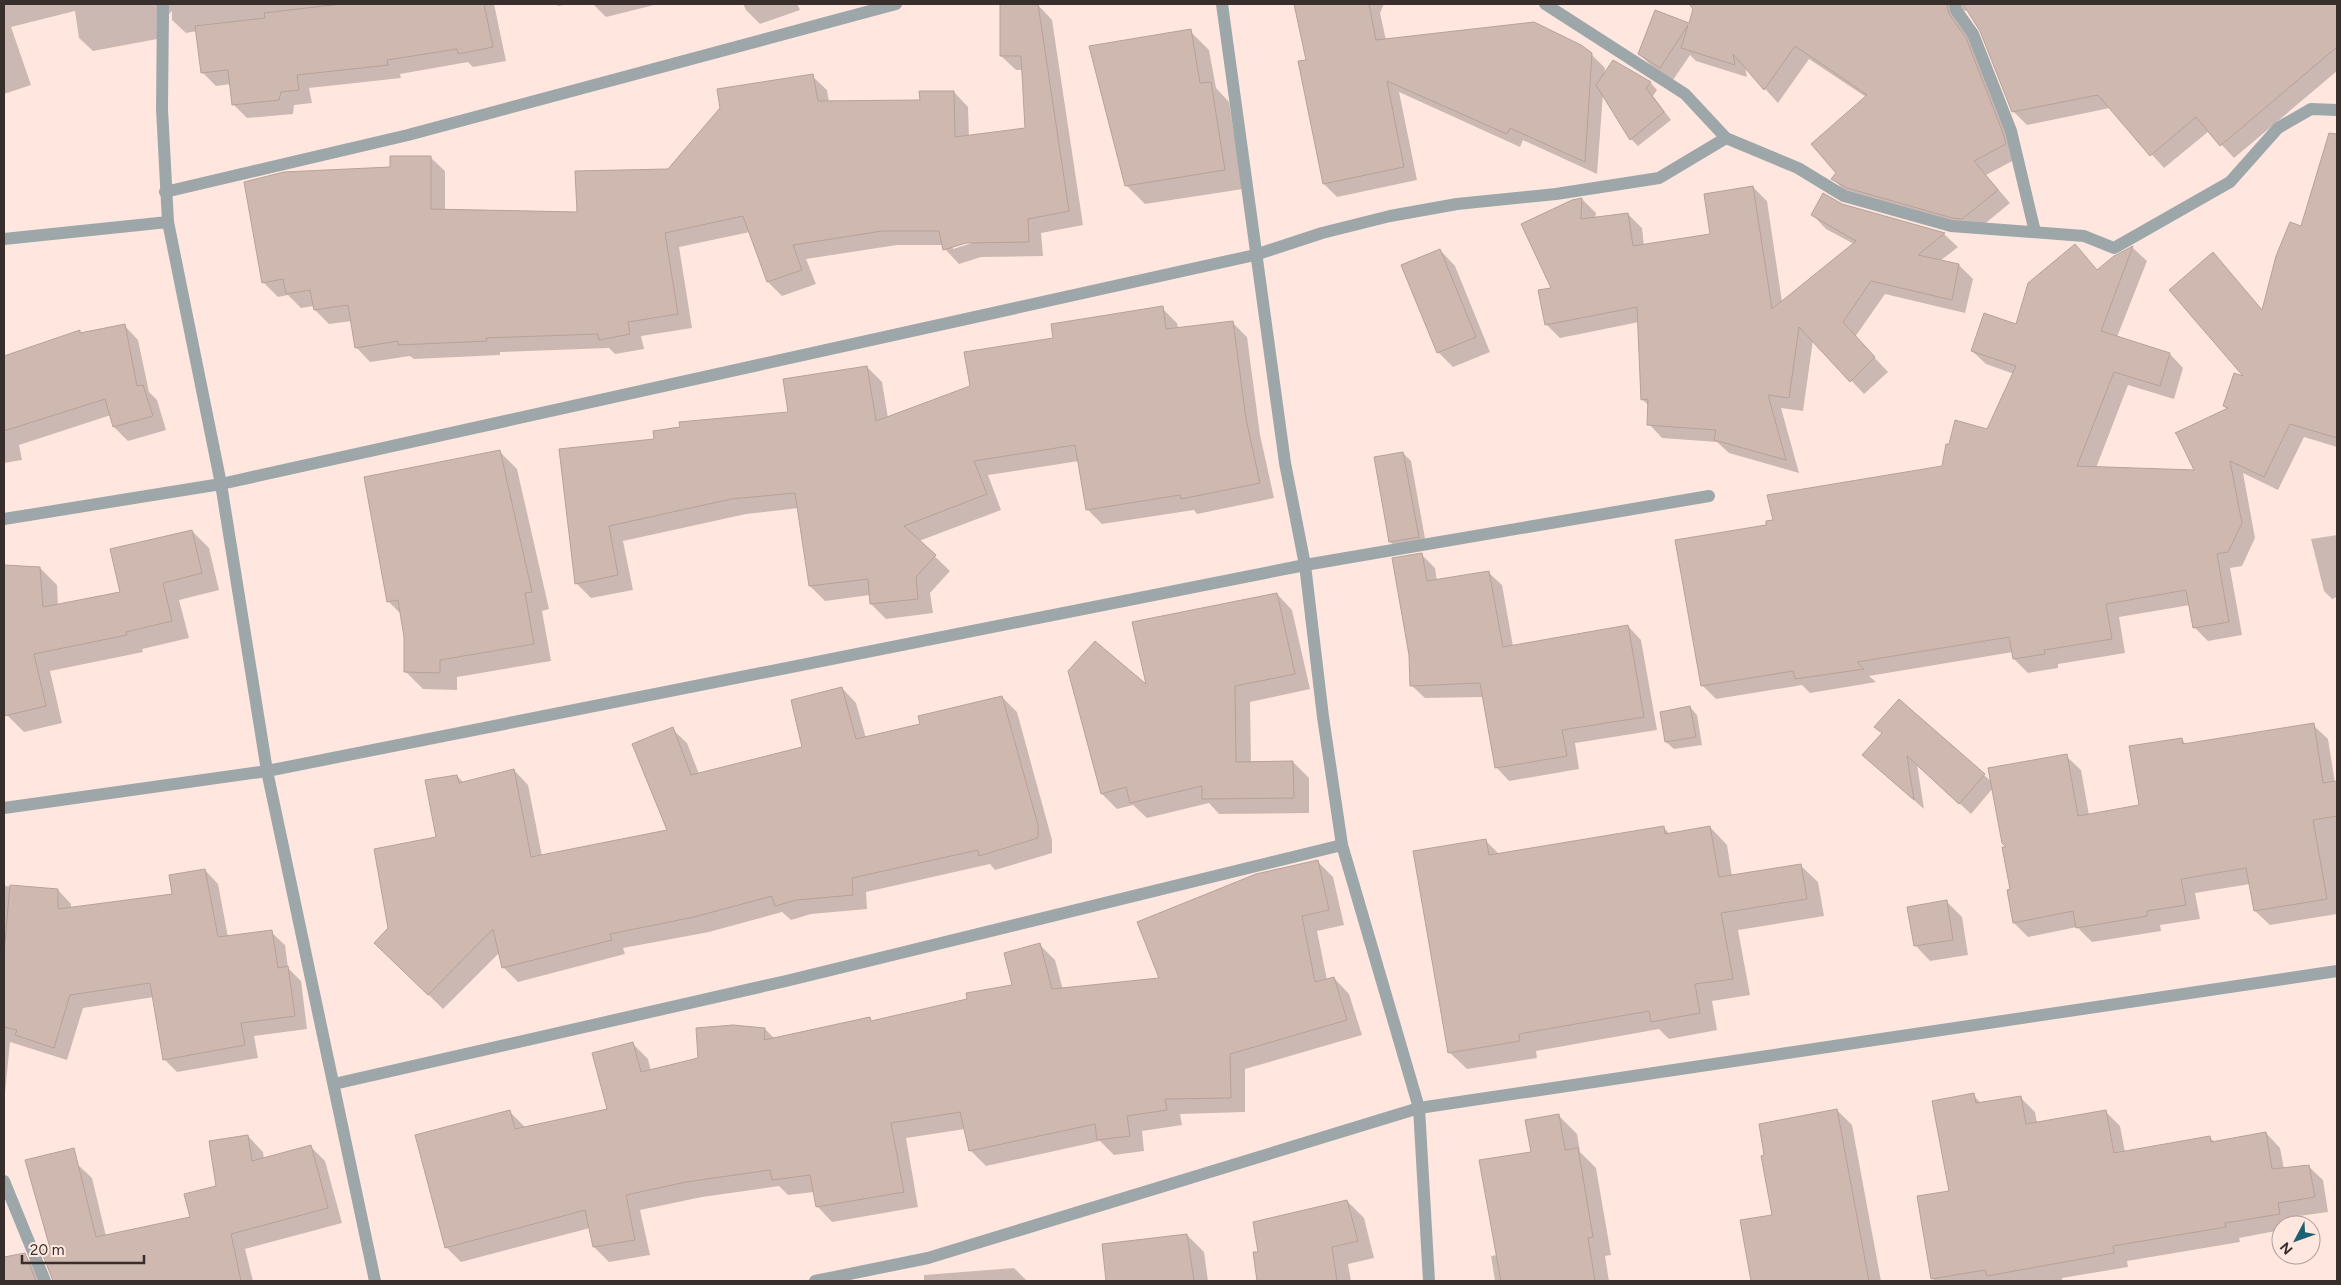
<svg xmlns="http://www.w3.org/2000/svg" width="2341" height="1285" font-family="Figtree,sans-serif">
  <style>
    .shadow { fill: #0003; fill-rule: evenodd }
    .building { fill: #ceb8b0; stroke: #b7a199 }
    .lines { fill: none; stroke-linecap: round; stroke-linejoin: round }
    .minor { stroke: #9da7aa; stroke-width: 12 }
    .tertiary { stroke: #9da7aa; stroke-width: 12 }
  </style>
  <rect width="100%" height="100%" fill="#ffe7df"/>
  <g class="shadow">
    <path d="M4,4H494L506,61L473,67L468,62L400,74L401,78L309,88L312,103L294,105L293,114L247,118L233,104L231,84L216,86L202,72L197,31L186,33L172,20V11L169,14L168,37L93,51L79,38L75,11L11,27L31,85L4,94Z"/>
    <path d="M556,4H570L558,6Z"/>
    <path d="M593,4H658L606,17Z"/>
    <path d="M743,4H797L800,10L760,24L746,10Z"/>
    <path d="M1295,4H1384L1380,13L1386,40L1591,54L1605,68L1604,76L1650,82L1657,90L1653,96L1671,120L1638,146L1631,139L1603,93L1597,174L1523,140L1520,147L1399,92L1417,180L1337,197L1324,184L1300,62L1307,61Z"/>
    <path d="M1691,4H1714L1742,13L1738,4H1967L1971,10L1963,11L2018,158L1986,175L2010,203L1976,231L1846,192L1833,179L1838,174L1866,97L1809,59L1778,103L1745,67L1747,77L1696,61L1690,55L1673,80L1653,67L1639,54L1656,12L1690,25L1695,8Z"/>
    <path d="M2004,4H2086L2095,17L2114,4H2214L2273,90L2249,4H2337V71L2234,158L2209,131L2164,168L2110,108L2027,125L2013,111L2006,63Z"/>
    <path d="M1038,5L1052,20L1083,225L1041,233L1043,256L981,257L959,264L945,249L943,245H897L806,259L816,284L782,296L768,282L750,232L679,247L692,328L641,336L644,349L615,354L609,348L500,352V355L414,359L410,356L370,362L356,347L352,321L329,324L315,310L314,306L301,308L288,295L278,297L263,282L391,168L430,157L445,171V210L578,213L669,171L812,76L827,90L829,102H921L954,92L968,107L969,136L1026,129L1023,70H1016L1001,56ZM972,240V243L953,249V246Z"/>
    <path d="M1190,31L1209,50L1216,88L1229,102L1243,189L1145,204L1126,185Z"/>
    <path d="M2326,148L2337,151V447L2304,437L2278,490L2243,473L2255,538L2242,566L2230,568L2242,635L2208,641L2194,627L2190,605L2119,617L2125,653L2058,664V668L2028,673L2014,659L2013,652L1869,676L1876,682L1810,693L1802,685L1716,699L1702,685L1768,526L1943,467L1987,430L2014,374L1986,364L1972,351L2016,326L2075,246L2098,271L2115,257L2133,248L2147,261L2117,337L2170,354L2183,368L2174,399L2128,385L2096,468L2196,471L2228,410L2224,406L2247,379L2213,254L2263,311L2302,228Z"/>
    <path d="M1753,187L1767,201L1782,302L1854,244L1826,229L1813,215L1841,205L1944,234L1958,247L1940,261L1959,265L1973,279L1965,313L1885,294L1855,337L1888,372L1864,394L1813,340L1803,411L1781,408L1799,473L1729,453L1717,442L1662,438L1649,424V406L1642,399L1639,322L1560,338L1546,324L1572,201L1582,199L1596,213L1595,219L1628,214L1642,228L1644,246L1712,235Z"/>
    <path d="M1440,250L1455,266L1490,352L1453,367L1438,352Z"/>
    <path d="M1162,308L1177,323L1178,328L1232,322L1247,337L1260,435L1274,498L1197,514L1194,510L1102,524L1087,509L1079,461L988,475L1001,510L919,541L950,571L930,593L933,613L886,619L871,604L870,595L825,601L810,586L799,508L746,514L623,541L633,590L591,598L576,583L656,440L789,413L867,367L882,382L888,418L971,387L1055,339Z"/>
    <path d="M124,325L138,340L149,392L157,400L166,430L128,441L114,427L111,415L19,445L22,460L4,463V358L79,332L82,334Z"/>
    <path d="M499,451L517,469L549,609L542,611L551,661L457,677V690L423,689L405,671V637L402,615L388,601Z"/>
    <path d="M1403,453L1411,461L1426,544L1398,549L1390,542L1376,458Z"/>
    <path d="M192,531L209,548L219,590L179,600L189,638L142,649L143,652L50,671L62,723L24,732L7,715L12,658L4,657V566L40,568L57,585L58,606L122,593Z"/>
    <path d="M2337,535V597L2332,599L2324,591L2311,539Z"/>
    <path d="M1422,555L1435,568L1437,581L1488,572L1502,585L1513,646L1628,626L1641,640L1657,730L1575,743L1579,769L1509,781L1496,767L1484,697L1425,698L1411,685Z"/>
    <path d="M1277,594L1292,610L1310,689L1250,702L1251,763L1293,762L1309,778V813L1219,814L1209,803L1147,818L1133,805L1117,809L1102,794L1148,687Z"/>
    <path d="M842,688L856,703L866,738L921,725L1002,697L1017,712L1052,840V853L995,870L990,864L866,892L867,909L811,914L791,920L782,912L709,932L623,948L625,954L518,982L504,968L500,952L443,1009L376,943L390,929L438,838L457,776L464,783L514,770L528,785L542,856L669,830L672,729L687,743L699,774L804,748Z"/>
    <path d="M1899,701L1992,782L2066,756L2081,770L2089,815L2141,806L2181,739L2187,745L2313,725L2328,739L2335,783L2337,782V914L2270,925L2255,911L2250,884L2195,893L2200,919L2160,925L2161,931L2092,942L2077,927L2028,937L2014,923L2008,847L1993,788L1971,814L1917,764L1924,809L1863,755L1883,734Z"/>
    <path d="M1690,707L1697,715L1702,745L1674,749L1666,742Z"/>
    <path d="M1663,827L1670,834L1710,827L1727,845L1732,876L1800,865L1818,882L1824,916L1738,930L1750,995L1712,1001L1717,1030L1669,1039L1659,1029L1536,1051L1537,1058L1467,1069L1449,1052L1485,840L1499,854Z"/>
    <path d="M1317,861L1333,877L1344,925L1317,931L1327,980L1334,978L1349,994L1362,1035L1245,1069V1112L1180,1114L1182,1125L1142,1131L1144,1151L1114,1155L1100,1141L986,1166L970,1150L965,1129L906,1138L918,1207L832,1222L817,1206L814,1192L788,1195L779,1186L702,1197L640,1210L650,1255L609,1262L594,1247L590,1228L461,1262L446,1247L510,1112L525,1127L608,1109L632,1043L648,1059L651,1071L700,1059L765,1029L775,1039L870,1019L873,1022L969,1000L1014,986L1040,945L1055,960L1063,990L1161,979Z"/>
    <path d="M205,870L218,884L228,937L271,932L285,945L288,968L301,981L307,1029L254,1036L258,1058L177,1072L164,1059L154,997L83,1008L67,1060L10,1042L4,1103V886L58,890L71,904V909L173,895Z"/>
    <path d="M1947,902L1962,917L1968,955L1930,961L1915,945Z"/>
    <path d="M1973,1095L1982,1104L2020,1097L2035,1112L2037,1123L2105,1111L2120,1126L2125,1152L2210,1138L2215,1142L2266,1133L2280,1148L2284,1169L2308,1166L2323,1180L2328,1212L2292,1217L2293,1225H2281V1230L2239,1238L2240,1242L2127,1261L2128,1267L2062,1278V1280L1935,1281L1932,1278Z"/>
    <path d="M1837,1110L1852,1125L1881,1281H1752L1742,1221L1773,1216Z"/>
    <path d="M1558,1115L1577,1134L1580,1152L1596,1168L1611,1255L1605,1256L1609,1281H1495L1491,1256L1497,1255L1532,1153Z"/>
    <path d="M248,1136L263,1152L264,1159L310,1146L325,1161L342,1223L245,1249L253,1281H53L52,1249L76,1163L92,1178L106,1236L191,1218L217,1187Z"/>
    <path d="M1347,1201L1364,1218L1374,1258L1348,1264L1351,1281H1258L1254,1253H1259Z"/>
    <path d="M1187,1235L1204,1252L1208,1281H1108L1103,1245Z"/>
    <path d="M24,1255L40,1270L45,1281H4V1259Z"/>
    <path d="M1014,1268L1027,1281H924V1275Z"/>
  </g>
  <g class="building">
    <path d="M341,4H484L493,47L458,54L457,49L387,60L388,65L297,75L299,90L281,92L279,100L232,105L228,70L201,73L195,26L265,18L264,13Z"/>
    <path d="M1000,4H1038L1069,211L1028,219L1029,242L966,243L943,250L939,231H882L793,245L802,270L767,282L743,216L665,233L678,314L628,322L630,334L599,340L598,334L486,338L487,341L398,345V341L355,348L348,305L314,310L310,290L286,294L283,279L262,283L244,182L284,172L390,167V156H431V209L577,212L575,171L668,169L720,108L717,89L813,74L818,101L920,100L919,91H954L955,137L1025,128L1021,56H1000Z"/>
    <path d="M1294,4H1369L1376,40L1534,22L1581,45L1592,53L1585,162L1510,128L1507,134L1387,81L1404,167L1323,184L1298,61L1306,60Z"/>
    <path d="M1689,4H1947L1949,14L1966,38L2003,133L2006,144L1974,161L1998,190L1962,219L1952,218L1847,188L1831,179L1836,173L1811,144L1867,95L1795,46L1764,90L1733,54L1735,65L1681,48L1688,25L1660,68L1638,54L1655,10L1689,23L1693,9Z"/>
    <path d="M1963,4H2337V47L2220,146L2196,117L2150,156L2098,95L2012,112L1980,31Z"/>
    <path d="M1191,29L1200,83L1211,82L1225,170L1125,186L1089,46Z"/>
    <path d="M1613,60L1651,82L1646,88L1664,112L1630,140L1596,85Z"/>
    <path d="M2329,133L2337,134V438L2290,424L2264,477L2230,461L2242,523L2228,552L2217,554L2229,622L2193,628L2186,590L2106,604L2112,639L2044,650L2045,654L2013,659L2009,637L1857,662L1864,669L1795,679L1793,671L1701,686L1675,540L1766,525V521L1773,520L1767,495L1942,466L1946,444H1949L1955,420L1987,429L2016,366L1971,351L1984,313L2016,324L2028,283L2075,244L2097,270L2114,256L2133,246L2101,331L2170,353L2160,386L2114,372L2077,466L2194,470L2177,435L2175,433L2228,408L2223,406L2234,373L2243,376L2169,290L2213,252L2262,310L2276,256L2290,222L2301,226Z"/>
    <path d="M1753,186L1772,309L1856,241L1811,215L1823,193L1842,204L1945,233L1918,255L1959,264L1952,300L1871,281L1843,322L1875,357L1850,382L1799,327L1789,398L1768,395L1786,460L1714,440L1716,430L1647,425L1648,399L1641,400L1637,307L1545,325L1538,290L1551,288L1521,224L1572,200L1582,198L1581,219L1628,213L1633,246L1710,234L1704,194Z"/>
    <path d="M1440,249L1476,337L1437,353L1401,265Z"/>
    <path d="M1163,306L1166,329L1233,321L1246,419L1260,483L1181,499L1180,495L1086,510L1075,445L974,461L987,494L904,526L936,555L916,577L918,599L870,604L868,579L809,586L795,493L731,499L609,526L618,575L575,584L559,449L654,439L653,431L680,427L679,422L788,412L783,379L867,366L876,421L970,386L964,352L1053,338L1051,324Z"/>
    <path d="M125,324L137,386L143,385L153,416L113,427L105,399L4,431V356L80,330V333Z"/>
    <path d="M500,450L532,592L525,593L534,644L440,660V673L404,672V637L398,600L387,602L364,477Z"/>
    <path d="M1403,452L1419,537L1389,542L1374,457Z"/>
    <path d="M192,530L202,573L163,583L172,621L126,632L127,635L34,654L46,706L4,716V565L40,567L43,607L120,592L110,549Z"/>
    <path d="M1422,553L1427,581L1489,571L1503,647L1628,625L1644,717L1562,730L1567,756L1495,768L1480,683L1410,686L1409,655L1392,558Z"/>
    <path d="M1277,593L1295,674L1235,686L1236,762L1293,761L1294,798L1202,799V786L1130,803L1126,787L1101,794L1068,671L1095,641L1146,684L1132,622Z"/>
    <path d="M842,687L856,739L920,724L918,716L1002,696L1038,825V838L979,856L978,850L852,878L853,895L796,900L775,906L772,896L694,917L610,934L612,940L502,968L493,929L428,995L374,943L388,928L374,849L436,837L425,780L457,775L459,783L514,769L531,857L667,830L632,744L673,727L691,775L802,747L791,700Z"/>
    <path d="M1899,699L1985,774L1959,804L1907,756L1914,800L1862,755L1882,733L1874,727Z"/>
    <path d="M1690,706L1696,737L1665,742L1660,712Z"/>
    <path d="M2314,723L2323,783L2337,781V816L2313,820L2327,899L2254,911L2246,868L2181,879L2186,905L2147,911V916L2076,928L2073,911L2013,923L2007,890L2010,889L2002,847H2006L2002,843L1988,768L2067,754L2078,816L2139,805L2129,746L2182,738L2183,744Z"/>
    <path d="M1664,826L1665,834L1710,826L1719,877L1801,864L1807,899L1721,913L1733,979L1695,984L1700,1013L1651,1022L1649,1011L1519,1034L1520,1041L1448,1053L1413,851L1486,839L1489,855Z"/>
    <path d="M1318,860L1329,910L1302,916L1315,982L1334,977L1347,1020L1230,1054L1231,1098L1165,1099L1167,1110L1127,1116L1130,1136L1097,1140L1095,1124L969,1151L960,1112L891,1123L904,1192L816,1207L810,1175L772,1180L770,1170L686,1182L626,1195L635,1240L593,1247L585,1210L445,1248L415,1135L510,1110L515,1129L607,1109L592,1053L633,1042L641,1072L698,1058L696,1028L733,1025L765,1028L764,1040L870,1017L871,1021L967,999L966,993L1012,985L1004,953L1040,943L1052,989L1159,978L1137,922L1256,874Z"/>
    <path d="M205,869L218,937L272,930L278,968L288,966L295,1016L241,1023L245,1045L163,1060L150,983L70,995L54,1048L15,1035L17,1030L4,1027V953L10,885L58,889V909L172,894L169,875Z"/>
    <path d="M1947,900L1953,940L1914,946L1907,907Z"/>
    <path d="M1974,1093L1976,1103L2021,1096L2026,1124L2106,1110L2114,1153L2210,1136L2211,1142L2266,1132L2272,1169L2309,1165L2315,1197L2278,1203L2280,1214L2225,1223L2226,1227L2113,1246L2114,1253L1987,1276L1985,1270L1931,1279L1917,1196L1949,1191L1932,1101Z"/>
    <path d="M1837,1109L1869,1281H1751L1740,1220L1772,1215L1761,1156L1764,1155L1759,1124Z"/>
    <path d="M1559,1114L1565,1150L1578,1148L1593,1237L1588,1238L1595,1281H1501L1479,1160L1531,1152L1525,1120Z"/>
    <path d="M248,1135L252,1161L311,1145L328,1208L231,1234L241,1281H53L41,1250L50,1248L25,1160L74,1148L96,1237L190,1217L184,1194L216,1186L209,1141Z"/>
    <path d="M1347,1200L1358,1241L1332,1247L1337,1281H1257L1253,1252H1258L1253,1222Z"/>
    <path d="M1187,1234L1194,1281H1106L1102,1244Z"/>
    <path d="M25,1253L36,1281H4V1257Z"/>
  </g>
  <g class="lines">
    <g class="minor">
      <path d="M163,4L162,109L168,222L221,484L267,771L375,1281"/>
      <path d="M1545,4L1685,94L1726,138L1798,168L1844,196L1951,226L2084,236L2114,248L2230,182L2278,128L2311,109L2337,110"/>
      <path d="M1955,4L1956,10L1973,34L2011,131L2035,232"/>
      <path d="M165,192L408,135L896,4"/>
      <path d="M4,239L168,222"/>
      <path d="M4,519L221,484L1255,255L1322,233L1390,216L1457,204L1556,194L1659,178L1726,138"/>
      <path d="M4,808L267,771L1305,565L1709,496"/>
      <path d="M334,1084L786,981L1342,845"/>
      <path d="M4,1181L45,1281"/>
      <path d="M815,1281L928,1258L1419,1108L2337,971"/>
    </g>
    <path class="tertiary" d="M1222,4L1285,463L1305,565L1323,717L1342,845L1419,1108L1429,1281"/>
  </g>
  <rect width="2341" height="1285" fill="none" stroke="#382f2c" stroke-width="10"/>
  <g transform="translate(2296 1240) rotate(229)"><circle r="24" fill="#ffe7df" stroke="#af9d97"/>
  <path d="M0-4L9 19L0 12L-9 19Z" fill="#1a6271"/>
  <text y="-8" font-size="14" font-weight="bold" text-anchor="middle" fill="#382f2c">N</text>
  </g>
  <path d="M22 1255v8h122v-8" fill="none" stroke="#382f2c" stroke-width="2.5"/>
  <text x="30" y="1255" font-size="15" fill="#382f2c" stroke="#ffe7df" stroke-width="4" paint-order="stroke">20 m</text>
</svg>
